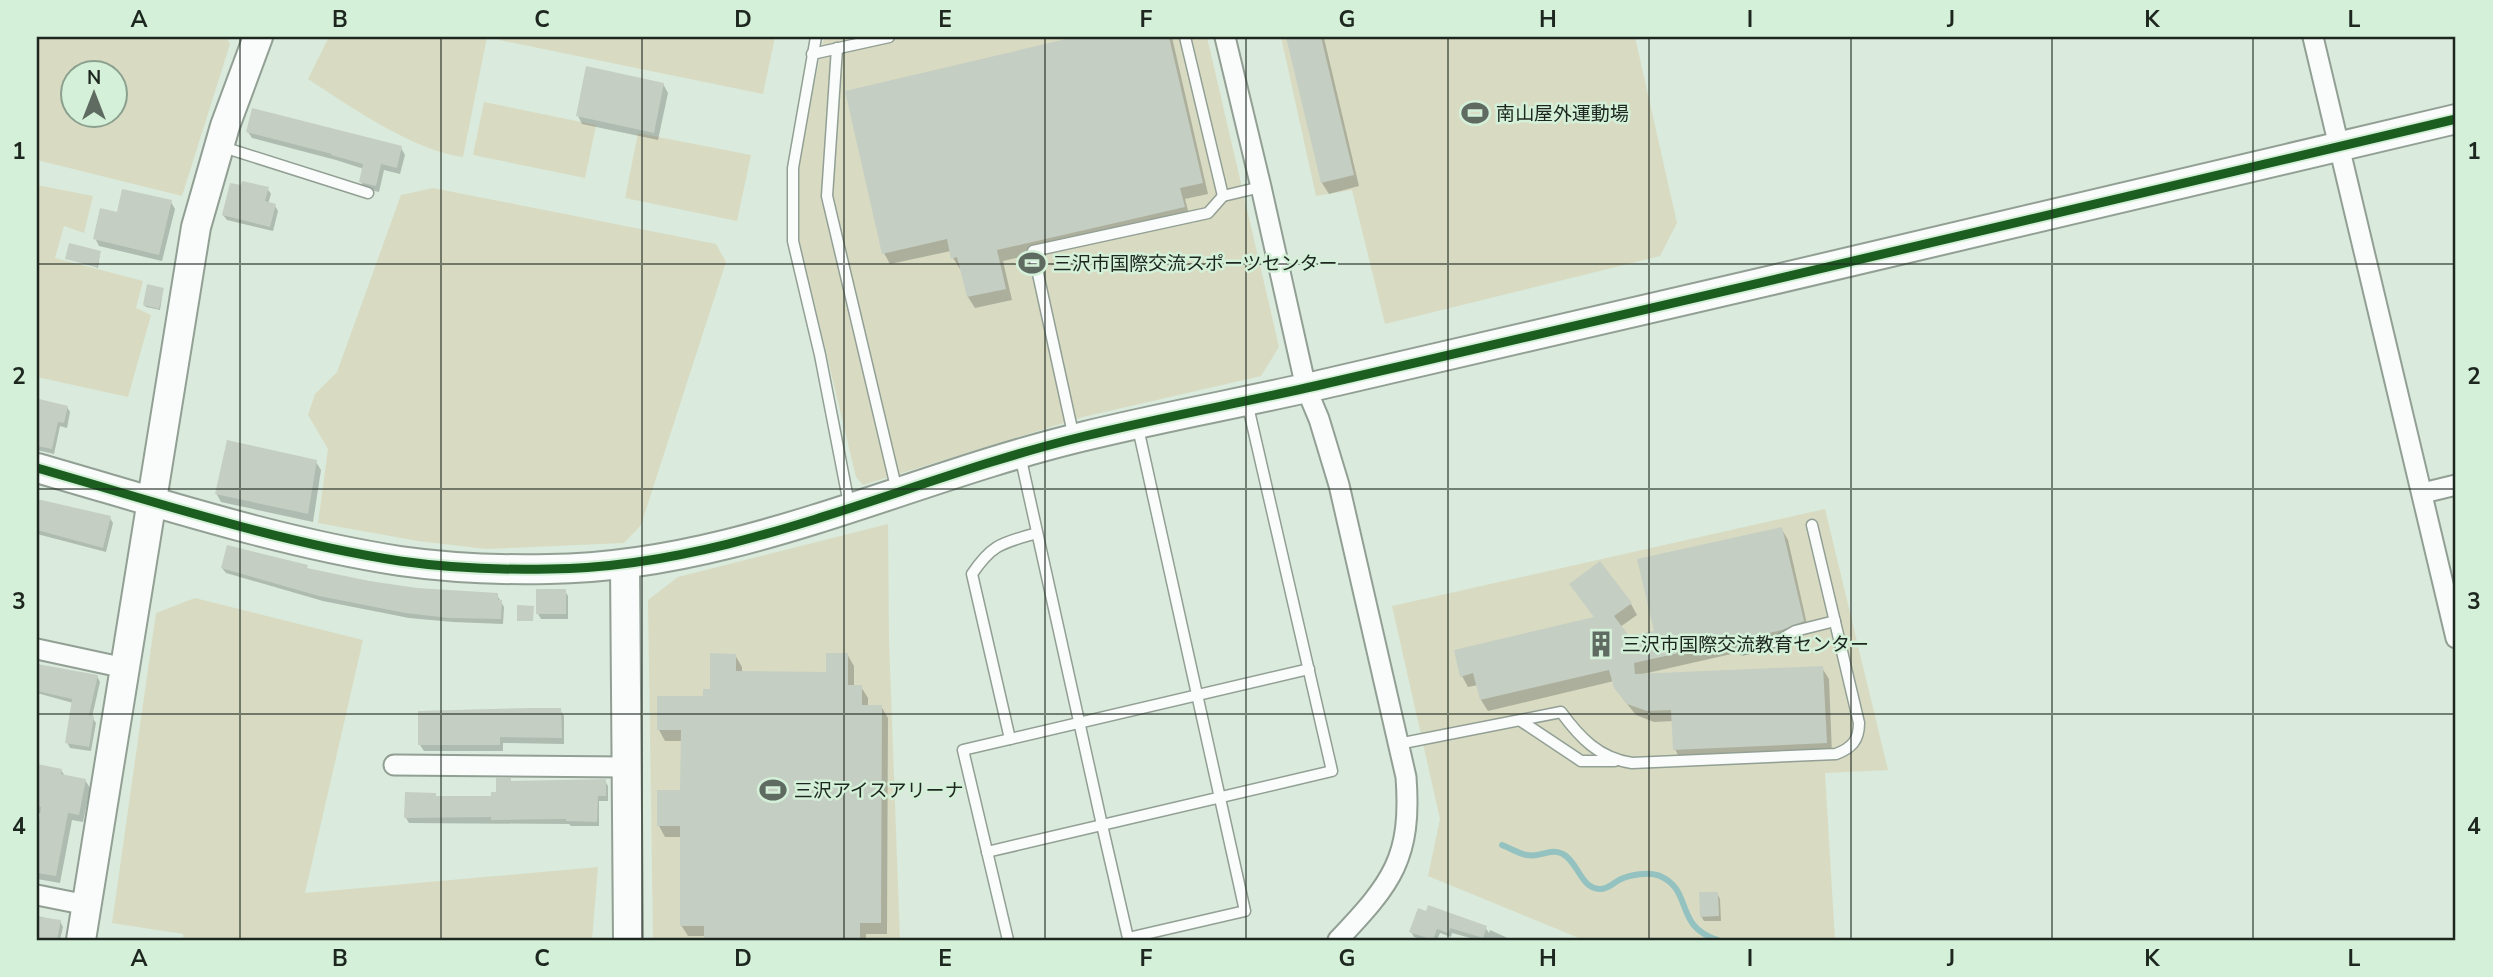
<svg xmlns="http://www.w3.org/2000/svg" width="2493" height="977" font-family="'Nunito Sans','Noto Sans JP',sans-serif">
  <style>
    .green { fill: #d8dbc2; fill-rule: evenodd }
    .shadow { fill: #0003 }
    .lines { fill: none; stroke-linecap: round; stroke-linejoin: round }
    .stream { stroke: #93c2c1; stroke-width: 6 }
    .building { fill: #c5cec3 }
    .lane-casing { stroke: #929f94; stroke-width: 13 }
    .street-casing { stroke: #929f94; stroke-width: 23 }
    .secondary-casing { stroke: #929f94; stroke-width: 32 }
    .lane { stroke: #f9fcfa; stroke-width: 10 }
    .street { stroke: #f9fcfa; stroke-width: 19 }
    .secondary { stroke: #f9fcfa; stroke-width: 28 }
    .cycleway-casing { stroke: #d4f0d8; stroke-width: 13 }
    .cycleway { stroke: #1b5e20; stroke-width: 9 }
    .grid { fill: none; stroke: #1d271f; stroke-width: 2; stroke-opacity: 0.55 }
    .labels { text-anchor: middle; stroke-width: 5; stroke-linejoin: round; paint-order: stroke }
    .poi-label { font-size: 19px; fill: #1d271f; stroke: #d4f0d8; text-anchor: start }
    .neatline { fill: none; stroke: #1d271f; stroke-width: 2.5 }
    .grid-label { font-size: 23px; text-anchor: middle; font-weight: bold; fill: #1d271f }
  </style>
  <rect width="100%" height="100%" fill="#daeadc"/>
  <g class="green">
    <path d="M37,37H226L230,44L182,196L37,160ZM74,74H116V116H74Z"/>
    <path d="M329,37H487L463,157C414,151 349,106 308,79Z"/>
    <path d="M500,37H775L763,94L499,40Z"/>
    <path d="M824,37H1207L1279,347L1261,376L1083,417L863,485L856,477L799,239L797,189L802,144Z"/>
    <path d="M1281,37H1635L1677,223L1660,256L1385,324L1352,190L1316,196Z"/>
    <path d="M484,102L596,125L585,178L473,155Z"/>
    <path d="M638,133L751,155L737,221L625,198Z"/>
    <path d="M37,185L93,196L84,233L64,226L55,258L143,281L136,308L151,315L128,397L37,377Z"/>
    <path d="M433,188L716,244L726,262L641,525L624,543L486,549L418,541L318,523L328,449L308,415L315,394L337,372L401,195Z"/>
    <path d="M1825,509L1888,770L1825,773L1835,940H1584L1428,876L1440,819L1392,606Z"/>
    <path d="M888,524L889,640L900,940H653L648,600L678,577Z"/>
    <path d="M195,598L363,640L305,893L598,867L592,940H184L183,934L112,923L156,613Z"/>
  </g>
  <g class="shadow">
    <path d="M1085,37H1172L1208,194L1185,199L1190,218L1003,261L1012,300L975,308L968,297L962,269H960L953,258L951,251L890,264L884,253L847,93Z"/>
    <path d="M1287,37L1324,38L1359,186L1329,194L1322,183Z"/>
    <path d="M663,84L668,93L658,140L582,124L578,116Z"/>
    <path d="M248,132L401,148L405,155L400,174L384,170L379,192L365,189L361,182L364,169L336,160L252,138Z"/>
    <path d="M267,188L271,194L268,204L275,206L278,211L273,231L227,220L223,215Z"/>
    <path d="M171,202L175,209L162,261L99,246L95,238L118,215Z"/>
    <path d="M100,253L98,268L67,258Z"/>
    <path d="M163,290L160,310L146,307L144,305Z"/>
    <path d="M37,400L67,407L70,412L67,428L60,426L54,454L37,450Z"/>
    <path d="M316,462L321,470L313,522L221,502L216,493Z"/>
    <path d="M37,501L110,518L113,523L106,552L37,534Z"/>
    <path d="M1781,528L1788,540L1809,633L1789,641L1643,674V676L1822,668L1829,679L1832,754L1681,761L1675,749L1674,721L1654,722L1636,715L1623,699L1614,681L1488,711L1481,700L1478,685L1468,687L1462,676L1631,604L1637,615L1620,627L1628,638L1656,632Z"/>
    <path d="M306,567L308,570L417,590L497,595L504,607L503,624L453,622L409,618L323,601L226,573L222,568Z"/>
    <path d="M565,591L568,596V619H541L538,614Z"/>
    <path d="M847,654L854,666V687H861L868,698V706H881L888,718L887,934H866V940H706V936H688L681,925L682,837H665L659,826L682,792V741H665L659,730L704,698L735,655L742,667V673H827Z"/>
    <path d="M37,663L42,667L97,676L100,682L92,717L96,723L91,751L70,748L67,742L73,703L37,693Z"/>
    <path d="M560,710L564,716V744L503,743V751H424L420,745Z"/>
    <path d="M37,765L61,770L65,776L85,780L90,788L83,822L72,820L60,883L37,879V842L42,814L37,813Z"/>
    <path d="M605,781L608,786V801H599V826H571L569,824L409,823L406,818L435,795L437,798H493L511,782Z"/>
    <path d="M1717,893L1720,899L1721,921H1704L1701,916Z"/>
    <path d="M1419,910L1485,927L1489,933L1490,930L1512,940H1478L1452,933L1451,937L1440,933L1437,940H1423L1414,937L1411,932Z"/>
    <path d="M37,916L60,921L63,927L60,940H37Z"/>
  </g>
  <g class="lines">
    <path class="stream" d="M1502,845C1510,848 1519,854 1527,855C1540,858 1551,847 1563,854C1578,862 1581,889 1600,889C1608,889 1612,884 1619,880C1629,875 1649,871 1660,876C1694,891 1673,926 1718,940"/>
  </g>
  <g class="building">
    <path d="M1075,37H1169L1203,183L1180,188L1185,207L997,250L1006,289L967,297L957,257L951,259L947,239L882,254L845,91Z"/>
    <path d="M1286,37H1321L1354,175L1321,183Z"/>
    <path d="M586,66L664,83L654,133L576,116Z"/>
    <path d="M252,108L402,146L397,168L381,164L376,186L359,182L363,164L331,155L332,154L246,132Z"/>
    <path d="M242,181L269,187L265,201L276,204L270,227L222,215L230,183L241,185Z"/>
    <path d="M122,189L172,200L159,255L93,239L100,208L117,212Z"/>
    <path d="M69,243L101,251L97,267L65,259Z"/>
    <path d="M147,284L164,288L159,309L143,305Z"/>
    <path d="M39,399L68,406L64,423L58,422L52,449L37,446Z"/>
    <path d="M227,440L317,460L308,514L215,494Z"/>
    <path d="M37,499L111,516L103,548L37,530Z"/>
    <path d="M1782,527L1804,621L1782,630L1634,663L1635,674L1823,666L1827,743L1673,750L1671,710L1647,711L1627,704L1614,688L1609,670L1480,700L1473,673L1460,677L1454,650L1594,617L1569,584L1600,561L1632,603L1614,616L1629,636L1654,631L1637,559Z"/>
    <path d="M227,545L308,565L307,568L369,581L417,588L498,593V600H502L501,619L449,618L405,613L319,596L221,568Z"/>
    <rect x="536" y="589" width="30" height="25"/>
    <path d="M517,605L534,606L533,621H517Z"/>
    <path d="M710,653L736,654V671L826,672V653H848V685H862V705H882L881,923H860V940H704V926H680V826H657V790H680L681,730H657V696H703V689H710Z"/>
    <path d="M37,664L98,675L89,715L94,716L89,747L65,743L72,699L37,691Z"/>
    <path d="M529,708H561L562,738L500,737V745H418V711Z"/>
    <path d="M37,764L62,769L61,774L86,779L79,815L68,813L56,876L37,873V835L41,807L37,806Z"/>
    <path d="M496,778H511V781L606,779V796H598L597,822L566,821V819L491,820V817L404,818L405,792L436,793V796H491V792H496Z"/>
    <path d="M1699,892H1718L1719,916L1700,917Z"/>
    <path d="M1428,905L1487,926L1483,938L1450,928L1448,933L1437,929L1433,940L1409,932L1418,908L1426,911Z"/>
    <path d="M39,917L61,920L57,940H37Z"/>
  </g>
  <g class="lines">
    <g class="lane-casing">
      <g id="lane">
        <path d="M816,37L793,168V241L820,355L849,504"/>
        <path d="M1185,37L1223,196"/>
        <path d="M837,48L827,196L897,491"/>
        <path d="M812,54L889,37"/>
        <path d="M223,147L368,193"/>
        <path d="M1138,428L1245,911L1128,938L1102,825L1332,771L1247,402"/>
        <path d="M1074,438L1033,251L1208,213L1223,196L1261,187"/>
        <path d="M1743,649L1778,641L1795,631L1835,621"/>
        <path d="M1521,721L1581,761H1615"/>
        <path d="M1010,739L972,574C993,543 1003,543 1037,533"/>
        <path d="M1398,744L1561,712C1580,738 1599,758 1632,763L1836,754C1852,748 1859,740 1859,723L1812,525"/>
        <path d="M987,852L1102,825L1020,455"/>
        <path d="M1008,940L963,750L1309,669"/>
      </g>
    </g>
    <g class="street-casing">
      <g id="street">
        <path d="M1225,37L1261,187L1306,388L1319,419L1339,485L1406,777C1412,858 1392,883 1338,940"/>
        <path d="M2313,37L2456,638"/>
        <path d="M2423,493L2456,485"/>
        <path d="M37,649L125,668"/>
        <path d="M394,765L626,767"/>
        <path d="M37,895L87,905"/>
      </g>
    </g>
    <g class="secondary-casing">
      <g id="secondary">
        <path d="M37,468C156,502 277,542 400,561C449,568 500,570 549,569C735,567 903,480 1081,437C1166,416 1252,401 1337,381C1710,294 2084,209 2456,119"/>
        <path d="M625,565L628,940"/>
        <path d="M81,940L196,227L225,126L258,37"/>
      </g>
    </g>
    <use href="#lane" class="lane"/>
    <use href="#street" class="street"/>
    <use href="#secondary" class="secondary"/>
    <g class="cycleway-casing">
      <path id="cycleway" d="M37,468C156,502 277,542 400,561C449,568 500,570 549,569C735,567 903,480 1081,437C1166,416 1252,401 1337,381C1710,294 2084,209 2456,119"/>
    </g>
    <use href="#cycleway" class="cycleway"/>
  </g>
  <path class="grid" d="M240,37V940M441,37V940M642,37V940M844,37V940M1045,37V940M1246,37V940M1448,37V940M1649,37V940M1851,37V940M2052,37V940M2253,37V940M37,264H2456M37,489H2456M37,714H2456"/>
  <defs>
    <g id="stadium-bare" transform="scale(2.1)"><path d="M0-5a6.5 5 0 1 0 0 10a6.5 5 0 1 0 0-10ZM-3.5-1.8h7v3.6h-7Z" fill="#5f6b61" stroke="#d4f0d8" stroke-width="2.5" paint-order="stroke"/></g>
    <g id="building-bare" transform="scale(2.1)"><path d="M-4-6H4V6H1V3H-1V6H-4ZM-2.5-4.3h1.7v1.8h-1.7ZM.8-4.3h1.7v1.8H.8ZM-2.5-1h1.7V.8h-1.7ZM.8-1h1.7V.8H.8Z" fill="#5f6b61" stroke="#d4f0d8" stroke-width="2.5" paint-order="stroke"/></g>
  </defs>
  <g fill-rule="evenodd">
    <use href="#stadium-bare" x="1475" y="113"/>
    <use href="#stadium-bare" x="1032" y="263"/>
    <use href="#building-bare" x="1601" y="644"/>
    <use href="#stadium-bare" x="773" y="790"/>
  </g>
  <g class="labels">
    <g class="poi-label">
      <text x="1496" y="120">南山屋外運動場</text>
      <text x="1053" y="270">三沢市国際交流スポーツセンター</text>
      <text x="1622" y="651">三沢市国際交流教育センター</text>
      <text x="794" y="797">三沢アイスアリーナ</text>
    </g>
  </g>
  <rect width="2493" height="977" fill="none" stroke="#d4f0d8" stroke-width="77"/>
  <g transform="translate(94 94)"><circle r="33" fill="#d4f0d8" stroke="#8ba08e" stroke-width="2"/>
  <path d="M0-5L12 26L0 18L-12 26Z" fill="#5f6b61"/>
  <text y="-10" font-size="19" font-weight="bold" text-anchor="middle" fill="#1d271f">N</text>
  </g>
  <rect x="38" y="38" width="2416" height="901" class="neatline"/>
  <g class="grid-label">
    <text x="139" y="27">A</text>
    <text x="340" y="27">B</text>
    <text x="542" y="27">C</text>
    <text x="743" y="27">D</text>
    <text x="945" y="27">E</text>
    <text x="1146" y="27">F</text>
    <text x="1347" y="27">G</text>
    <text x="1548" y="27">H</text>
    <text x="1750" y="27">I</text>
    <text x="1951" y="27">J</text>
    <text x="2152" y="27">K</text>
    <text x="2354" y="27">L</text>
    <text x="19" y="159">1</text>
    <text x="2474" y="159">1</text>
    <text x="19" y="384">2</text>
    <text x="2474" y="384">2</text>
    <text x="19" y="609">3</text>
    <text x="2474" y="609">3</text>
    <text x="19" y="834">4</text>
    <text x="2474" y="834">4</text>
    <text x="139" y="966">A</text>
    <text x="340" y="966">B</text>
    <text x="542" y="966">C</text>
    <text x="743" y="966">D</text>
    <text x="945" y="966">E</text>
    <text x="1146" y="966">F</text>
    <text x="1347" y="966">G</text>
    <text x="1548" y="966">H</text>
    <text x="1750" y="966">I</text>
    <text x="1951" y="966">J</text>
    <text x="2152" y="966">K</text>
    <text x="2354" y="966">L</text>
  </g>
</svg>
